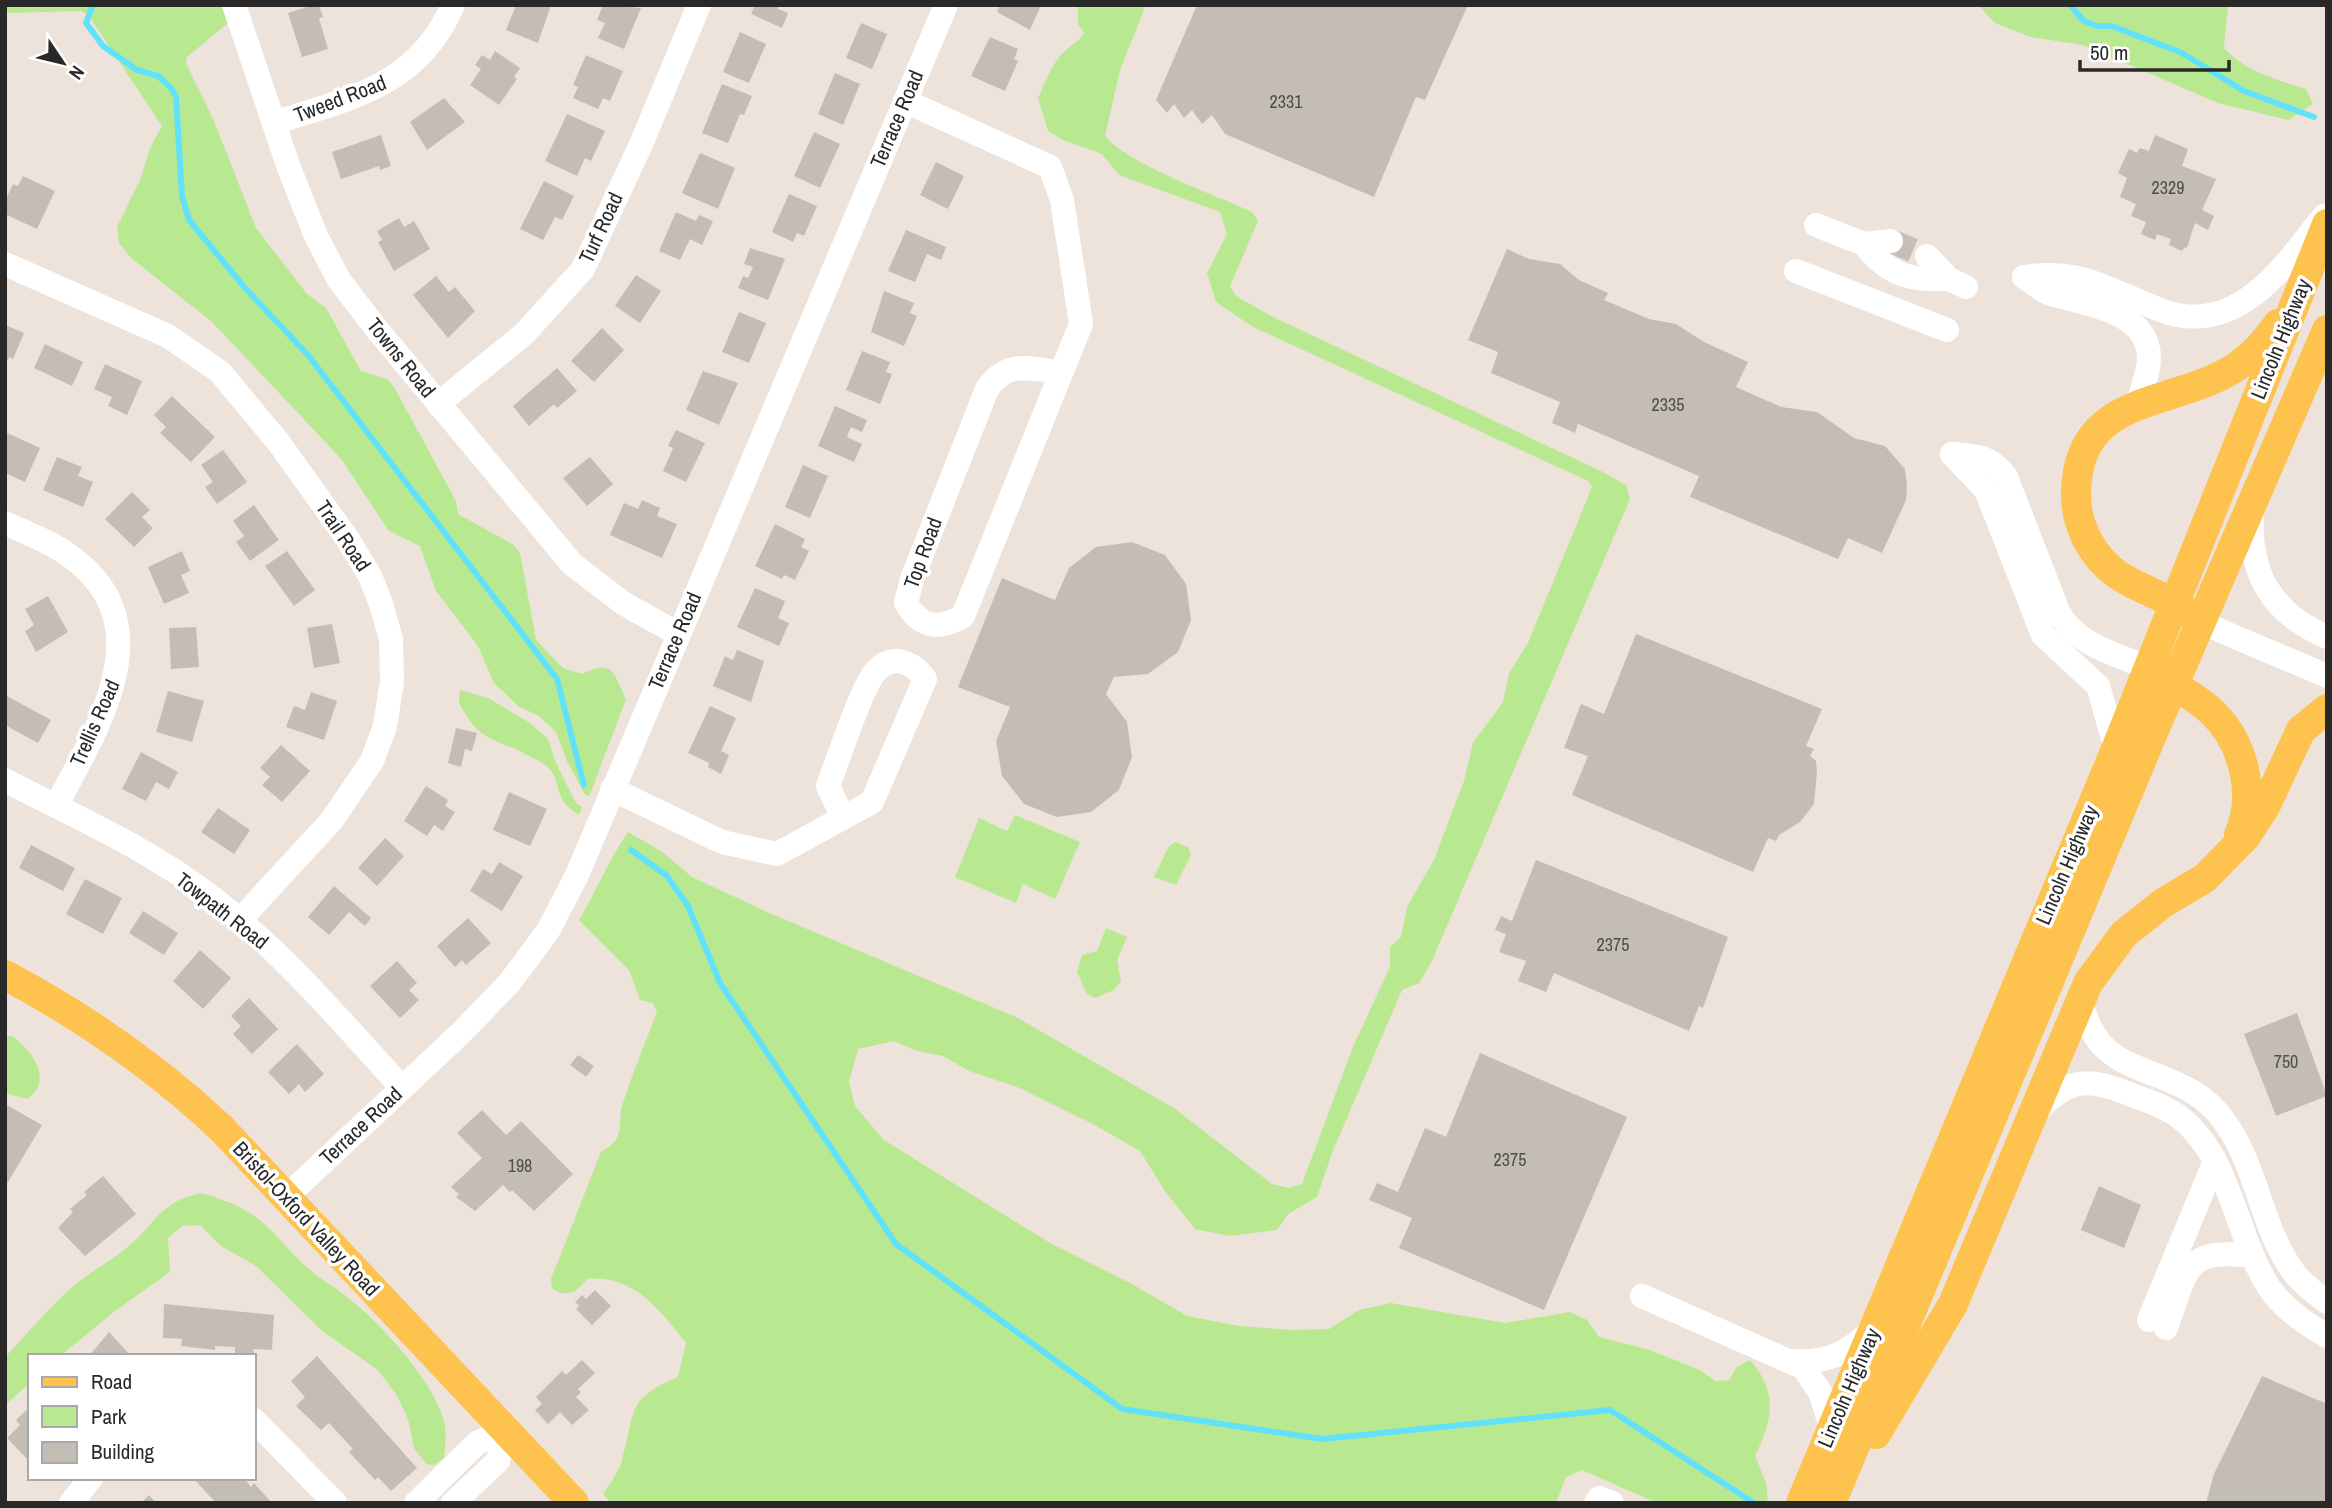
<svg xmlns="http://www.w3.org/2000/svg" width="2332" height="1508" font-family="'Archivo Narrow',sans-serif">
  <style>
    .green { fill: #b8e990 }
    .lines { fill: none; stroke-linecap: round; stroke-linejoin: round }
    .stream { stroke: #62e2fa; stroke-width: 6 }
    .building { fill: #c4bdb6 }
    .minor-tunnel { stroke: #c6beb7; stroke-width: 24; stroke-dasharray: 24 12; stroke-linecap: butt }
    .minor { stroke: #fff; stroke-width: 24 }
    .major { stroke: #fec24e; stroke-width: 30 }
    .labels { text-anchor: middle; stroke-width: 7; stroke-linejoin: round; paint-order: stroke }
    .number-label { font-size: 18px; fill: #504e4c }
    .street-label { font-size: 21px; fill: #292929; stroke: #fff }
  </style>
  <rect width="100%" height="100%" fill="#ede3da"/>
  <g class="green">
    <path d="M5,5H223L228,23L187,57L186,63L214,121L256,228L307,294L326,308L361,371L387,379L394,387L456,501L458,514L514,545L520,553L536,640L563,668L582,674C614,658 613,673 626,699L589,797L584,793L567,761L556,732L539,716L518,706L494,683L478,646L436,591L420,546L389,531L342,460L300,415L211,321L131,258L119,243L117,227L140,180L150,148L162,126L89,16L81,11L7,13Z"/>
    <path d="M1078,5H1146L1120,70L1105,136C1131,166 1214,194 1252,212L1258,221L1230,286L1236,296L1271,316L1603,472L1626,485L1630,499L1431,963L1419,983L1402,990L1332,1153L1317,1197L1288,1214L1277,1230L1229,1236L1195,1229L1165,1191L1140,1151L1093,1124L1017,1087L969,1071L943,1056L917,1051L894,1041L858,1049L849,1082L855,1106L884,1140L1050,1243L1130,1283L1187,1316L1239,1326L1292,1330L1329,1329L1359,1310L1391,1303L1505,1323L1570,1312L1587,1320L1599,1337L1650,1350L1700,1370L1715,1381L1729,1380L1737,1367L1750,1360C1778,1392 1773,1419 1755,1456L1766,1483L1768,1503H1657L1582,1470L1566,1477L1556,1503H611L603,1494C610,1483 619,1472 622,1460C636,1412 625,1399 678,1377L686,1343C660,1310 633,1274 587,1279C578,1291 566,1300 552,1288L551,1279L601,1152C607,1148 613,1145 617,1138C622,1129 619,1117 622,1106C632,1074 645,1044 657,1012L653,1003L640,1000L629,970L579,920C597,890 608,861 628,832L661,851L692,877L767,912L1016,1017L1174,1108L1272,1184L1289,1188L1302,1184L1353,1047L1390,967V947L1401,937L1407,907L1434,860L1464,781L1473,743L1503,702L1509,673L1528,643L1592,487L1588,481L1253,327L1216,302L1207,273L1227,234L1220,212L1119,175L1102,154L1063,140L1048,131L1038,98C1046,81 1053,60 1068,48C1075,42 1079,42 1084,33L1078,24Z"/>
    <path d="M1978,5H2228L2224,48C2245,71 2277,80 2306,89L2313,104L2288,120L2218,103L2083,45L2031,37L1995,23Z"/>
    <path d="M460,690L488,698L530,723L548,739L556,763L576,803L582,807L579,815C551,798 564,785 548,767C544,763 534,759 529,756C495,737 479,744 459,702Z"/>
    <path d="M1015,815L1080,842L1055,899L1023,884L1016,903L955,877L979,818L1007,831Z"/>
    <path d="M1176,842L1188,847L1191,855L1176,885L1154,877L1169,846Z"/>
    <path d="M1106,928L1127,937L1117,960L1121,981L1114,990L1095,998L1087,994L1077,972L1082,955L1097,951Z"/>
    <path d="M12,1036C31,1050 55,1080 27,1099L5,1093V1037Z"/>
    <path d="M201,1193C266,1211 266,1230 311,1271C320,1279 332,1285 342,1293C377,1319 432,1378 444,1421C447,1433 445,1447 444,1458L434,1465L426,1464L414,1448L408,1419L396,1394L378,1370L321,1330L256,1266L221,1246L200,1225L182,1226L168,1238L170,1272L115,1311L60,1356H30V1383L5,1405V1357C26,1335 46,1311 69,1290C86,1274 107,1264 125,1249C157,1224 157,1203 201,1193Z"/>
  </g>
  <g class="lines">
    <g class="stream">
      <path d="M93,5L86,23L103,46L137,70L158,76L171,88L176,97L182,196L189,220L245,288L308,355L557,679L584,785"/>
      <path d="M2070,5L2084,21L2097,26H2112L2182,53L2244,91L2314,117"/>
      <path d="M631,850L667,876L688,906L720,983L896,1244L1122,1409L1322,1439L1610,1410L1754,1503"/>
    </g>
  </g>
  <g class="building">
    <path d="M313,5H319L323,17L319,18L328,49L302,57L288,13Z"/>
    <path d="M516,5H551L538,43L506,30Z"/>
    <path d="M603,5L641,8L624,49L598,38L605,23L597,20Z"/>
    <path d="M755,5H779L778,9L788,13L782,28L751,14Z"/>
    <path d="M1000,5H1041L1030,30L997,12Z"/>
    <path d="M1197,5H1468L1425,100L1416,97L1374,197L1225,134L1212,115L1202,124L1192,110L1184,118L1174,104L1167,113L1156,100Z"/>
    <path d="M861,23L887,34L872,69L846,58Z"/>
    <path d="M740,32L766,44L749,83L723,72Z"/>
    <path d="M990,37L1018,49L1014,59L1018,61L1005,91L971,76Z"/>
    <path d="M495,51L520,68L514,77L517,79L499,105L470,85L481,69L475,65L482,55L490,60Z"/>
    <path d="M586,55L623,71L610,101L603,98L598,109L573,98L578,87L573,85Z"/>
    <path d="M835,73L860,84L843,125L818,114Z"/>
    <path d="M722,84L752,96L744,115L740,114L728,143L702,133Z"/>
    <path d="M444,98L465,122L427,150L410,122Z"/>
    <path d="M567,114L605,131L591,161L585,158L577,176L545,161Z"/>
    <path d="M814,132L840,144L820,188L794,176Z"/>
    <path d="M381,135L391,166L380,170L379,166L341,179L332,152Z"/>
    <path d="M2155,135L2188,149L2182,166L2216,179L2202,210L2214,216L2208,230L2195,223L2187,248L2185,247L2182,251L2169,245L2171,239L2157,234L2155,240L2141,234L2146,222L2131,216L2136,204L2120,197L2127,178L2118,173L2129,149L2137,153L2140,148L2149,151Z"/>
    <path d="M700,153L735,168L718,209L682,193Z"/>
    <path d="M936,162L964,176L948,209L920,195Z"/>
    <path d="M23,176L55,191L37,229L5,214V201L13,184L18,186Z"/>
    <path d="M544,181L574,196L562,220L555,217L543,240L520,229Z"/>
    <path d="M789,194L817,206L804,236L797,233L793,242L772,232Z"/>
    <path d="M676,212L696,221L699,215L713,221L702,245L690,239L680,260L659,251Z"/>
    <path d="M399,218L404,227L414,221L430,249L394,271L378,242L382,240L377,231Z"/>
    <path d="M906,230L946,247L941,260L927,254L915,282L888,271Z"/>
    <path d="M750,248L785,259L768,300L738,288L743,276L748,278L753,267L744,264Z"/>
    <path d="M1507,249L1529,259L1560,264L1579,280L1608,293L1604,300L1649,319L1676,324L1704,342L1748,362L1736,387L1781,407L1817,412L1854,438L1885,446L1905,469L1907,485L1906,500L1882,553L1848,538L1838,559L1690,497L1699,476L1578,424L1575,433L1552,423L1560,402L1491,373L1498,352L1468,340Z"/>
    <path d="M636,275L661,291L640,323L615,306Z"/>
    <path d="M436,276L449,292L455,287L475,311L448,338L413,295Z"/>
    <path d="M884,291L914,303L910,313L917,316L904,346L871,332Z"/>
    <path d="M739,312L766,323L749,363L722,352Z"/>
    <path d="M5,325L24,333L13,359L9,357L5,366Z"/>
    <path d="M602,328L624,350L594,382L571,361Z"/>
    <path d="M45,344L83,362L72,386L34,368Z"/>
    <path d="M862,351L890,362L886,372L892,374L880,404L846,390Z"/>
    <path d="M105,364L142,381L127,415L108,406L112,397L94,389Z"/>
    <path d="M557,368L577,391L557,408L554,404L529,426L513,406Z"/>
    <path d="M703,371L738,383L719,425L686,410Z"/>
    <path d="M172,396L215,437L191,462L160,433L166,427L154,415Z"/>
    <path d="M835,406L867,420L862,432L851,427L847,437L862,444L854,462L818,446Z"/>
    <path d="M676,430L705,443L686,482L663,471L673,448L668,446Z"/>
    <path d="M5,432L40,448L25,482L5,473Z"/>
    <path d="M223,450L247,482L217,504L205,487L213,482L201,465Z"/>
    <path d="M57,457L82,467L78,476L93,482L83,507L43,490Z"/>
    <path d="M590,457L613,484L587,506L563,478Z"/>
    <path d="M803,465L828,476L810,518L785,507Z"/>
    <path d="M132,492L150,510L142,517L153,528L134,547L105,519Z"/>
    <path d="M642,500L660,508L657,516L677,524L662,558L610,535L624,503L638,509Z"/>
    <path d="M254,505L279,540L250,561L236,542L244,536L233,521Z"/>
    <path d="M775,524L805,539L801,547L809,551L795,580L784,575L782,579L755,566Z"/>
    <path d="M1132,542L1165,555L1186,584L1191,620L1178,652L1148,674L1114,677L1106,694L1127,722L1132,757L1119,790L1091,812L1057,817L1024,804L1002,776L996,741L1010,707L958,687L1002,578L1055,600L1069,568L1096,547Z"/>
    <path d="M182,551L190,571L181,575L189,593L164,604L148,567Z"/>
    <path d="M287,551L315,590L294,606L265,566Z"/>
    <path d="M755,588L785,601L778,618L789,623L779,646L737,627Z"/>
    <path d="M48,596L68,632L36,652L25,631L34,625L25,609Z"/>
    <path d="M332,624L340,663L314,668L307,628Z"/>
    <path d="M196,627L199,667L171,669L169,628Z"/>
    <path d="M1636,634L1822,709L1806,746L1814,749L1810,756L1816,761L1817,771L1814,804L1800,822L1779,835L1776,841L1768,838L1753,872L1572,795L1588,756L1564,748L1581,704L1604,714Z"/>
    <path d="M737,650L764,661L751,702L713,686L725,656L733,660Z"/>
    <path d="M168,691L204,701L192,742L156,732Z"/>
    <path d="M311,692L337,701L324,740L286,727L294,706L305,710Z"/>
    <path d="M5,695L51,720L38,743L5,725Z"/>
    <path d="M710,706L736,718L721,751L729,755L721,774L708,767L709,763L688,753Z"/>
    <path d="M456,728L477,733L472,751L465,749L461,767L448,763Z"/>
    <path d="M281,745L310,771L282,802L262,785L270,777L260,768Z"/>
    <path d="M141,752L178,772L169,789L156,782L146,801L122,789Z"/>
    <path d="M426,786L448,800L445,806L455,812L443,831L434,825L427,836L404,821Z"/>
    <path d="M509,792L547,809L530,846L493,830Z"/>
    <path d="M218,808L250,830L234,854L201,832Z"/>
    <path d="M385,838L404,856L377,886L358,868Z"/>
    <path d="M31,845L75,868L63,891L19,868Z"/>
    <path d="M1536,860L1728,937L1703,1008L1699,1006L1689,1031L1554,973L1546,992L1518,981L1526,961L1499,952L1506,934L1495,930L1501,916L1512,921Z"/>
    <path d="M499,862L523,876L502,911L470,891L483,869L492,874Z"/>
    <path d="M85,879L122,898L103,934L66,914Z"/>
    <path d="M334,886L371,918L365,926L349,912L329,935L308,917Z"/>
    <path d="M143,911L178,933L164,955L129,933Z"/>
    <path d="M468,918L491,943L466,965L462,960L455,967L437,946Z"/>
    <path d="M200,950L231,978L203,1009L173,981Z"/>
    <path d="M397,961L417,983L409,990L419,1000L400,1018L370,986Z"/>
    <path d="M249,998L278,1029L252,1054L233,1034L241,1026L231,1016Z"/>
    <path d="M2297,1013L2327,1096L2276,1116L2244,1034Z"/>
    <path d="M297,1044L324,1074L305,1092L299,1084L289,1094L268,1072Z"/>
    <path d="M1480,1053L1627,1117L1544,1310L1399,1248L1412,1218L1369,1200L1377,1183L1398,1192L1425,1128L1446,1137Z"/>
    <path d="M578,1055L594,1066L586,1077L570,1065Z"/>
    <path d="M5,1104L42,1125L5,1187Z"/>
    <path d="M482,1110L506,1135L521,1121L573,1174L534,1211L512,1190L510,1192L503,1185L475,1211L456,1197L459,1194L451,1187L482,1158L457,1133Z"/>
    <path d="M103,1176L136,1214L85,1256L58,1228L73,1212L70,1209L87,1195L84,1192Z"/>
    <path d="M2099,1186L2141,1205L2124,1248L2081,1230Z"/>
    <path d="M595,1290L611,1306L592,1325L576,1309L579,1306L575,1302L582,1295L586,1299Z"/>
    <path d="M164,1304L274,1315L272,1350L253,1349L254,1354L235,1353V1347L215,1346V1350L181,1346L182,1339L163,1338Z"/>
    <path d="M109,1332L131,1356H89Z"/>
    <path d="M317,1356L417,1468L391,1491L378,1477L375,1480L349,1452L353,1449L329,1423L321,1430L296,1406L305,1397L291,1381Z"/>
    <path d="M582,1360L595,1373L578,1389L581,1392L576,1397L589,1410L572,1425L560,1412L548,1424L535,1410L542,1404L536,1397L562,1371L566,1375Z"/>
    <path d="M2262,1376L2327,1404V1503H2206L2214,1474Z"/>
    <path d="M30,1407V1462L7,1438L20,1425L16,1420Z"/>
    <path d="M193,1478H244L251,1487L254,1483L272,1503H216Z"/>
    <path d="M149,1495L156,1503H141Z"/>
  </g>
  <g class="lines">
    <path class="minor-tunnel" d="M1891,241L1927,256"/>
    <g class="minor">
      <path d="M234,5L289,168L316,236L339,280L375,327L572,564L623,603L678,634"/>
      <path d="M905,101L1050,167L1062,200L1081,324L963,616C940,630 920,628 906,603L912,579L987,389C1008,359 1029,369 1061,372"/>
      <path d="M274,123C351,98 418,86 453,5"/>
      <path d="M1816,225L1864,244L1891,241"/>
      <path d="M1864,244C1888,275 1910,281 1949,279"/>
      <path d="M1927,256L1949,279L1966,287"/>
      <path d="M5,264L168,336L220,372L279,443L347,538L370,576L381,604L391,639L392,682L385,726L372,761L332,820L240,920"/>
      <path d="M1796,271L1947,330"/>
      <path d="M2024,277C2063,271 2086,278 2122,294C2140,301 2158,311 2177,315C2245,328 2287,262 2324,216"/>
      <path d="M2024,277C2032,282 2042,291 2051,294C2084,304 2148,310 2149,357C2149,373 2142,389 2137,404"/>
      <path d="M438,404L524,334L583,269L642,142L699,5"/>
      <path d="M1952,454L1986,490L2043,635L2098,686L2116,749"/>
      <path d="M1952,454C1977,456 1991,456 2006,477L2058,611C2075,645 2116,654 2148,668"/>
      <path d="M2252,510C2248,571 2269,612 2327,637"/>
      <path d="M5,523C26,533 49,541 67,554C167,623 97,728 56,806"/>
      <path d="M2200,622L2327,676"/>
      <path d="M5,780C73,816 148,848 210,896C282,951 341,1021 402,1088"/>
      <path d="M612,789L722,842L777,854L872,802L925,679C913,662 892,653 876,671C862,685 837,763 828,786L843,818"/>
      <path d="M2080,1002C2086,1018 2091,1033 2102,1045C2129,1075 2183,1074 2216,1111C2258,1158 2258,1225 2295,1274C2304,1285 2316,1294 2327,1302"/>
      <path d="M2035,1113C2066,1081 2083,1076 2124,1092C2143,1099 2162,1105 2178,1116C2232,1156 2234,1235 2270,1289C2284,1309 2306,1324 2327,1336"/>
      <path d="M286,1197L463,1031L510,982L548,931L577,875L946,5"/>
      <path d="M1642,1296L1804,1368L1820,1392L1832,1430"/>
      <path d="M2149,1320L2215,1161"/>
      <path d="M2166,1328C2187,1271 2183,1247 2252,1256"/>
      <path d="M1793,1361C1829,1363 1848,1353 1873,1329"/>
      <path d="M254,1420L335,1503"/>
      <path d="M71,1503L91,1478"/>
      <path d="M416,1503L477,1443L505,1429"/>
      <path d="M453,1503L498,1461L505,1429"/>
      <path d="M1596,1503L1599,1498L1612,1503"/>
    </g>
    <g class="major">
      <path d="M2191,615C2166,594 2132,589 2108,567C2088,548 2076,522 2076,495C2076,393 2170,408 2233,369C2251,358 2266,341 2278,324"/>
      <path d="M2158,675C2176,688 2197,697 2213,713C2243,742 2257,795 2239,835"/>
      <path d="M5,975C84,1017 156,1067 221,1128L574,1503"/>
      <path d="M1876,1434L1953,1304L2088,983L2124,934L2163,903L2205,878L2246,836L2266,805L2301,730L2327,709"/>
      <path d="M1801,1503L2116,749L2327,224"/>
      <path d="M1831,1503L2149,742L2327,330"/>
    </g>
  </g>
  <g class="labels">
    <g class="number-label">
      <text x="1286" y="108">2331</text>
      <text x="2168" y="194">2329</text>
      <text x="1668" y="411">2335</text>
      <text x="1613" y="951">2375</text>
      <text x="2286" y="1068">750</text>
      <text x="1510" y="1166">2375</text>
      <text x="520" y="1172">198</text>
    </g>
    <g class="street-label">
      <text transform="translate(340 99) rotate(-21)" y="7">Tweed Road</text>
      <text transform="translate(897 119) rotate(-67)" y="7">Terrace Road</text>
      <text transform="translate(601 228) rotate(-65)" y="7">Turf Road</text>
      <text transform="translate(2281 339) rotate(-68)" y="7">Lincoln Highway</text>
      <text transform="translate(401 358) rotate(51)" y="7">Towns Road</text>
      <text transform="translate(343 536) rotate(56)" y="7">Trail Road</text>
      <text transform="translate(923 553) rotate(-70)" y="7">Top Road</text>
      <text transform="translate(675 641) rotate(-67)" y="7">Terrace Road</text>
      <text transform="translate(95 723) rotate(-66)" y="7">Trellis Road</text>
      <text transform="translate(2067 865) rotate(-67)" y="7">Lincoln Highway</text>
      <text transform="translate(222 911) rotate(38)" y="7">Towpath Road</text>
      <text transform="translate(361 1126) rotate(-43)" y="7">Terrace Road</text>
      <text transform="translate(306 1219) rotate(47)" y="7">Bristol-Oxford Valley Road</text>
      <text transform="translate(1849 1388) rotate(-67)" y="7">Lincoln Highway</text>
    </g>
  </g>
  <rect width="2332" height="1508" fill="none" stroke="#292929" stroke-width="14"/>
  <rect x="28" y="1354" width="228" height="126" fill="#ffffff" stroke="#a9a9a9" stroke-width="2"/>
  <rect x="42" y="1377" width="35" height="10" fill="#fec24e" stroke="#a9a9a9" stroke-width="2"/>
  <text x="91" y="1389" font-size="21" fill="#292929">Road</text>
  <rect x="42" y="1406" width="35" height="21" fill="#b8e990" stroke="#a9a9a9" stroke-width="2"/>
  <text x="91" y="1424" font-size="21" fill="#292929">Park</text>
  <rect x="42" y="1442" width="35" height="21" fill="#c4bdb6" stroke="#a9a9a9" stroke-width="2"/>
  <text x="91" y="1459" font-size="21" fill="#292929">Building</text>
  <g transform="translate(63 63) rotate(125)" stroke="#ffffff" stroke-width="5" paint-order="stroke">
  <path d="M0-5L12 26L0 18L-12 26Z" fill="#292929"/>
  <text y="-10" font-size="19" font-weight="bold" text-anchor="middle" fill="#292929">N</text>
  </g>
  <path d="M2080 60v10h149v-10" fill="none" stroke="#292929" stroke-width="3.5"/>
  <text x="2090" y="60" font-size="21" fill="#292929" stroke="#ffffff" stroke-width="5" paint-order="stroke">50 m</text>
</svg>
